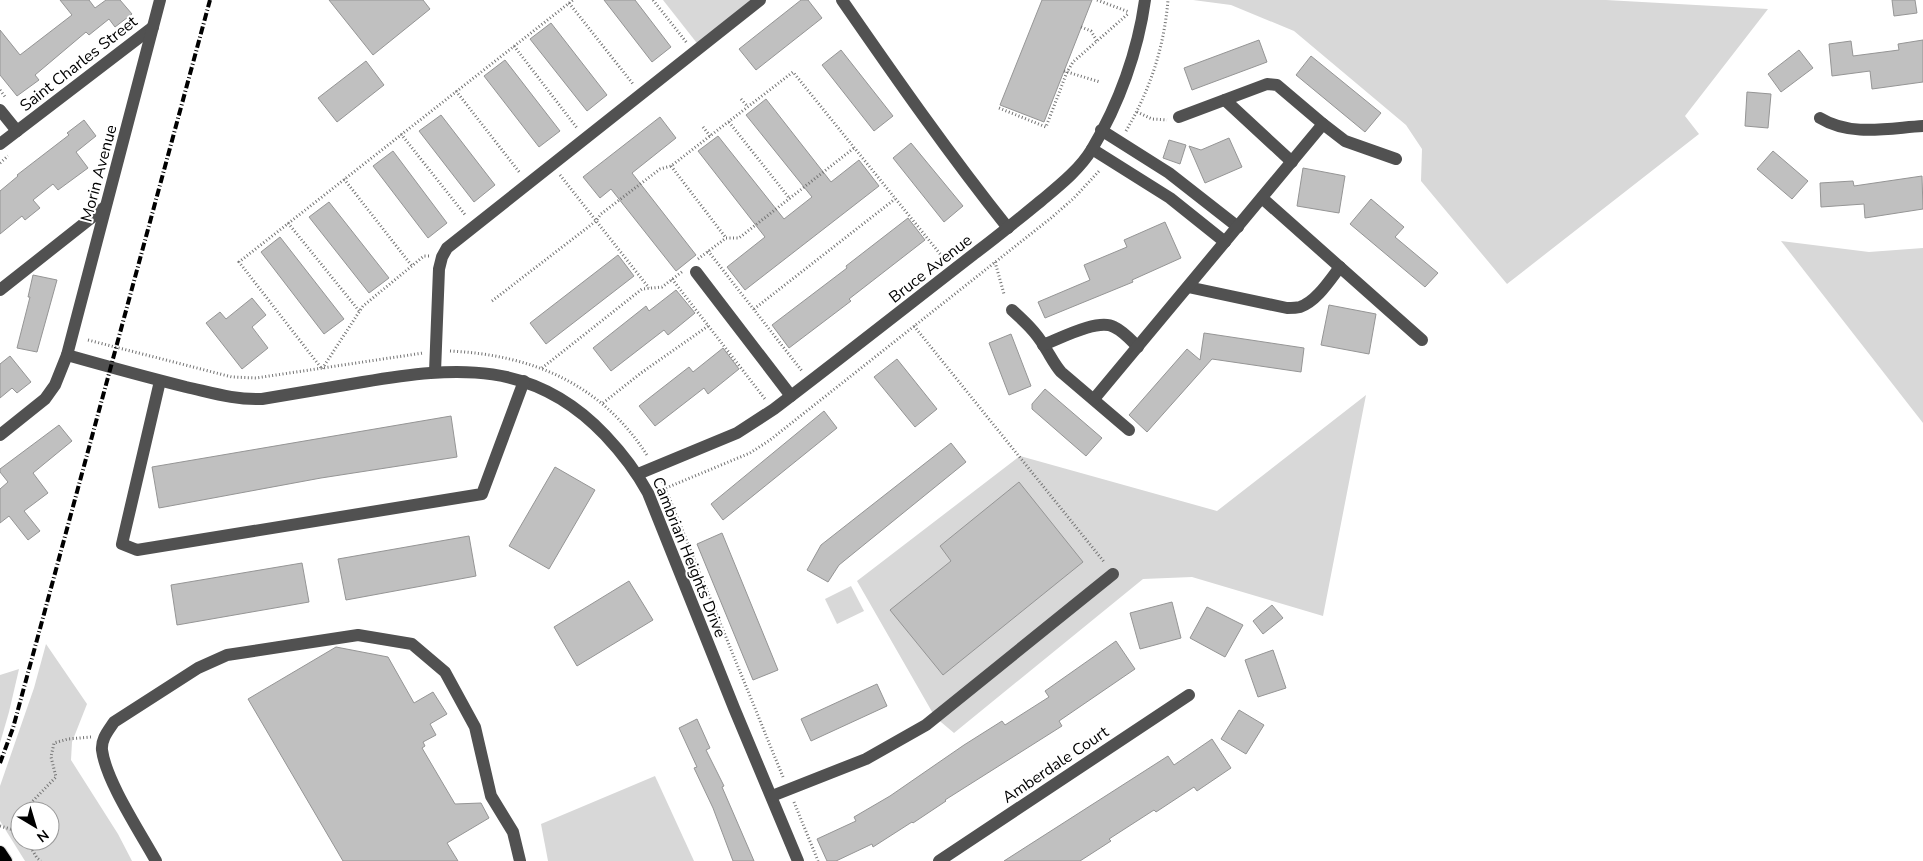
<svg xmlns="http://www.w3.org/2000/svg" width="1923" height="861" font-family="'Nunito Sans',sans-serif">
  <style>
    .green { fill: #d8d8d8; fill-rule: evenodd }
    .building { fill: #c0c0c0; stroke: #959595 }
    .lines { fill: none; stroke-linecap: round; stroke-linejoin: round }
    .major-casing { stroke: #dbdbdb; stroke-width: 14 }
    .path { stroke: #737373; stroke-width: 3; stroke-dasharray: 1 2.5; stroke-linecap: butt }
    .minor { stroke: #515151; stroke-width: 12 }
    .major { stroke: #000; stroke-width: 12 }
    .rail { stroke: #000; stroke-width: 4; stroke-dasharray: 8 2.5 1 2.5; stroke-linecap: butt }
    .labels { text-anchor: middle; stroke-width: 4; stroke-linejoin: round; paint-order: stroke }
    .street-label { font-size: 16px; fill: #000; stroke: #fff }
  </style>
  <rect width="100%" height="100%" fill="#fff"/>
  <g class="green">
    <path d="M663,0H759L700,47Z"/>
    <path d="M1193,0H1606L1768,9L1685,116L1699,134L1507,284L1421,181L1422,149L1406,125L1294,31L1231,5Z"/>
    <path d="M1781,241L1869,252L1923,248V423Z"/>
    <path d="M1366,395L1323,616L1192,577L1143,579L954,733L935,717L857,581L1020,456L1217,511Z"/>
    <path d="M851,586L864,611L837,624L825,599Z"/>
    <path d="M46,644L87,704L72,742L71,760L118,834L132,861H25L0,821V786L34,688ZM20,811H50V841H20Z"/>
    <path d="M19,669L9,712L0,743V675Z"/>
    <path d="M655,776L694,861H548L541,824Z"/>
  </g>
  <g class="building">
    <path d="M60,0H89L95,8L106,0H120L132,14L115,27L109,19L89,35L86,32L35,75L39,80L17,96L0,75V30L20,55L72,15Z"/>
    <path d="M329,0H423L430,9L373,55Z"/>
    <path d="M604,0H635L671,47L652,62Z"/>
    <path d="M801,0H808L822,18L756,70L739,49Z"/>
    <path d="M1042,0H1092L1044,122L1000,105Z"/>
    <path d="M1892,0H1915L1917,13L1894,16Z"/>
    <path d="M551,23L607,95L587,111L530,39Z"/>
    <path d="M1259,40L1267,62L1192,90L1184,68Z"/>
    <path d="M1923,40V82L1872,89L1870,71L1832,76L1829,44L1851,41L1853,56L1899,50L1898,44Z"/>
    <path d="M841,50L893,116L874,131L822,65Z"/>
    <path d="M1799,50L1813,68L1781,92L1768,74Z"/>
    <path d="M1311,56L1381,113L1365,132L1296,75Z"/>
    <path d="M505,60L560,131L539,147L484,76Z"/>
    <path d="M366,61L384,85L337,122L318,98Z"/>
    <path d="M1747,92L1771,94L1768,128L1745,126Z"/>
    <path d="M766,99L831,182L859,160L879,186L745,290L727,267L765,237L698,151L718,136L784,219L812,197L746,115Z"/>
    <path d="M441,115L495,185L474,202L419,131Z"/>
    <path d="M660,117L676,138L632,173L696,255L676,271L611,189L600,198L583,177Z"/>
    <path d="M84,120L96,136L76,152L88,168L58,190L53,184L33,200L40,208L25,220L22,216L0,234V191L18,176L17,175L69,135L67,133Z"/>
    <path d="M1229,138L1242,167L1205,183L1189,146L1201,150Z"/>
    <path d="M1169,140L1186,145L1180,164L1163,158Z"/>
    <path d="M911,143L963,206L944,222L893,158Z"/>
    <path d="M393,151L447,223L428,238L373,166Z"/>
    <path d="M1773,151L1808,181L1792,199L1757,169Z"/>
    <path d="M1303,168L1345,176L1339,213L1297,206Z"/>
    <path d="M1922,176L1923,209L1865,218L1864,204L1821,207L1820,183L1853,181L1854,186Z"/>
    <path d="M1371,199L1404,227L1395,237L1438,273L1425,287L1350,224Z"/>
    <path d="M329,202L389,278L369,293L309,217Z"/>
    <path d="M908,218L925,240L849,299L851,301L789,348L772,325L847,268L846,266Z"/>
    <path d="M1165,222L1181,258L1132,280L1133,282L1045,318L1038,302L1090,280L1084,265L1127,247L1124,240Z"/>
    <path d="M280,237L344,319L324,334L261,252Z"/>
    <path d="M618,255L634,276L546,344L530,323Z"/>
    <path d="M33,275L57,280L37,352L17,348L30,297H28Z"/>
    <path d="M676,290L695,313L668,335L664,330L611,371L593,348L646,306L649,311Z"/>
    <path d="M252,298L266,315L252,327L268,348L242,369L206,323L220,312L226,319Z"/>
    <path d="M1329,305L1376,314L1369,354L1321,345Z"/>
    <path d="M1204,333L1304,348L1301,372L1212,359L1147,432L1129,415L1187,349L1200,360Z"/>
    <path d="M1011,334L1031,386L1009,395L989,343Z"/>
    <path d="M723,348L739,369L708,394L704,388L655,426L639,406L689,367L693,372Z"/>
    <path d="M10,356L31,382L17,393L12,388L0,398V364Z"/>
    <path d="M897,359L937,409L915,427L874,377Z"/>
    <path d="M1045,389L1102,438L1086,456L1032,409V404Z"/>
    <path d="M824,411L837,428L723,520L711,504Z"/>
    <path d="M451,416L457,457L321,478L159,508L152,467Z"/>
    <path d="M59,425L72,441L33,473L48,493L24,511L40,531L28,540L9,516L0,523V489L8,482L0,472V469Z"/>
    <path d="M951,443L966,462L839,565L828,582L807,570L821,545Z"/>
    <path d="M555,467L595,490L549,569L509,546Z"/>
    <path d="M1019,482L1083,562L943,675L890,610L951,561L940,546Z"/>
    <path d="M722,533L778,670L753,680L697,544Z"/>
    <path d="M469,536L476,576L346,600L338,559Z"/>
    <path d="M302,563L309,602L177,625L171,585Z"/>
    <path d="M629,581L653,620L577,666L554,627Z"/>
    <path d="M1172,602L1181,638L1140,649L1130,613Z"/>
    <path d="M1272,605L1283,618L1263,634L1253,621Z"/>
    <path d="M1207,607L1243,625L1225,657L1190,638Z"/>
    <path d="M1116,641L1135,669L1059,721L1062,726L945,800L946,801L913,823L912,822L873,847L872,844L836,861H827L817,839L856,821L854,817L890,796L964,745L1002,721L1005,725L1049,697L1045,691Z"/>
    <path d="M336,647L388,657L414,703L433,692L447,714L430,724L436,735L423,742L425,746L422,748L455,804L481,803L489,818L447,843L458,861H343L248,699Z"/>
    <path d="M1273,650L1286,688L1258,697L1245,660Z"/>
    <path d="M877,684L887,706L811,741L801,719Z"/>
    <path d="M1239,710L1264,725L1246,754L1221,739Z"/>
    <path d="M697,719L710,748L706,750L724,786L722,787L754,861H733L713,808L694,768L697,767L679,728Z"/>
    <path d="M1212,739L1231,768L1197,791L1194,787L1156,812L1154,810L1109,839L1111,841L1080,861H1004L1168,756L1174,765Z"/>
  </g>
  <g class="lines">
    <g class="major-casing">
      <path id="major" d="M0,852L6,861"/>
    </g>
    <g class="path">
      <path d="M653,0L687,43"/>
      <path d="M1097,0L1129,12"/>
      <path d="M569,3L633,84"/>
      <path d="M1081,27L1091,31L1097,41"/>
      <path d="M514,46L577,128"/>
      <path d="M1064,71L1100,82"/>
      <path d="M0,90L6,98"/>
      <path d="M456,91L520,173"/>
      <path d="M741,99L748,107"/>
      <path d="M999,108L1046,127L1067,72L1073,62L1129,13"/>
      <path d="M1137,112L1152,119L1167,120"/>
      <path d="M729,122L790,199"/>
      <path d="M703,127L710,136"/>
      <path d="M1126,131C1150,90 1164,48 1168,0"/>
      <path d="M401,134L466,216"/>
      <path d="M0,163L8,156"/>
      <path d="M671,166L726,238"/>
      <path d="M560,175L649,288"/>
      <path d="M344,179L412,266"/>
      <path d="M288,223L360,312"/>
      <path d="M708,251L802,371"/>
      <path d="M429,256H424L363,306L322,369L239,262L573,0"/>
      <path d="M698,259L726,238H739L854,148"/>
      <path d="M995,262L1004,294"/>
      <path d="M672,279L765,399"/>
      <path d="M492,301L596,221L601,214L660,169L671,166L793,72L945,260"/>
      <path d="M754,309L895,199"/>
      <path d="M914,326L1105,563"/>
      <path d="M88,340L232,377L256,378L423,353"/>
      <path d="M450,351C533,355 601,384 647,455"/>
      <path d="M542,368L642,289L662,287L683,271"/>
      <path d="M603,403L641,373L708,326"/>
      <path d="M661,478L783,777"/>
      <path d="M666,488L750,453L770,440L1051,218L1074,198L1100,170"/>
      <path d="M794,802L818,861"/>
      <path d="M23,811L56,777L51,757L54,743L68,739L91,737"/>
      <path d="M0,826L20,832"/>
      <path d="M27,841L37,858L41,861"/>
    </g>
    <g class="minor">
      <path d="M842,0C896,78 949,154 1008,228"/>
      <path d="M1225,100L1292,162"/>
      <path d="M0,110L17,131"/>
      <path d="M1179,117L1267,84L1277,85L1323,124L1345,141L1396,159"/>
      <path d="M1820,118C1851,137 1889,128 1923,126"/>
      <path d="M1101,130L1169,173L1238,227"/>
      <path d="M0,144L153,27"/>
      <path d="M1092,149L1170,198L1225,242"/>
      <path d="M1262,198L1422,340"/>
      <path d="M696,272L791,396"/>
      <path d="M1188,287L1287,308C1291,308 1296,308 1300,307C1316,302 1330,280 1340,267"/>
      <path d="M0,290L105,207"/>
      <path d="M1012,310C1024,321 1036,332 1044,346C1050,355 1054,364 1061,372L1129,430"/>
      <path d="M1043,345C1059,339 1098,318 1114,327C1123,331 1131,340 1138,347"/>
      <path d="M67,355C106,366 146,377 186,387C213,393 234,400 262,399C296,393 329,388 363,382C457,366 534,360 605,435C622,453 636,471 648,493L734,708L798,861"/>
      <path d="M435,372L439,269L442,257L447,248L760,0"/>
      <path d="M160,381L122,544L137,550L482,494L524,381"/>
      <path d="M1094,399L1323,124"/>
      <path d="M0,435L45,399L55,385L67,355L160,0"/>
      <path d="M638,474L737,433L774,409C841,358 907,306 974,254C997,237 1020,218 1042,200C1060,185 1080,169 1092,149C1119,104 1138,51 1145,0"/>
      <path d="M772,796L866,759L926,725L1113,574"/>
      <path d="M156,861C140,832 106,781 102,750C101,739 108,731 114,722L198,668L227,655L358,635L412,644L445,672L475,727L491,796L513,832L520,861"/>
      <path d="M939,861L1189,695"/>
    </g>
    <use href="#major" class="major"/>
    <path class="rail" d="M0,763L13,728L41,625L210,0"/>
  </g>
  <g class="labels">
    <g class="street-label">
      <text transform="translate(78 63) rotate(-38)" y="6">Saint Charles Street</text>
      <text transform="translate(98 173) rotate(-75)" y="6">Morin Avenue</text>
      <text transform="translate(930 268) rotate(-38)" y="6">Bruce Avenue</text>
      <text transform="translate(690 557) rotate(68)" y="6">Cambrian Heights Drive</text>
      <text transform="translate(1055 764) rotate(-34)" y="6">Amberdale Court</text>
    </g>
  </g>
  <g transform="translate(35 826) rotate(142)"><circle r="24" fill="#ffffff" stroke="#999999"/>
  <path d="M0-4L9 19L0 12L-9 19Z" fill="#000000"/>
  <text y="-8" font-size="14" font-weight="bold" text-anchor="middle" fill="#000000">N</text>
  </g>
</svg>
